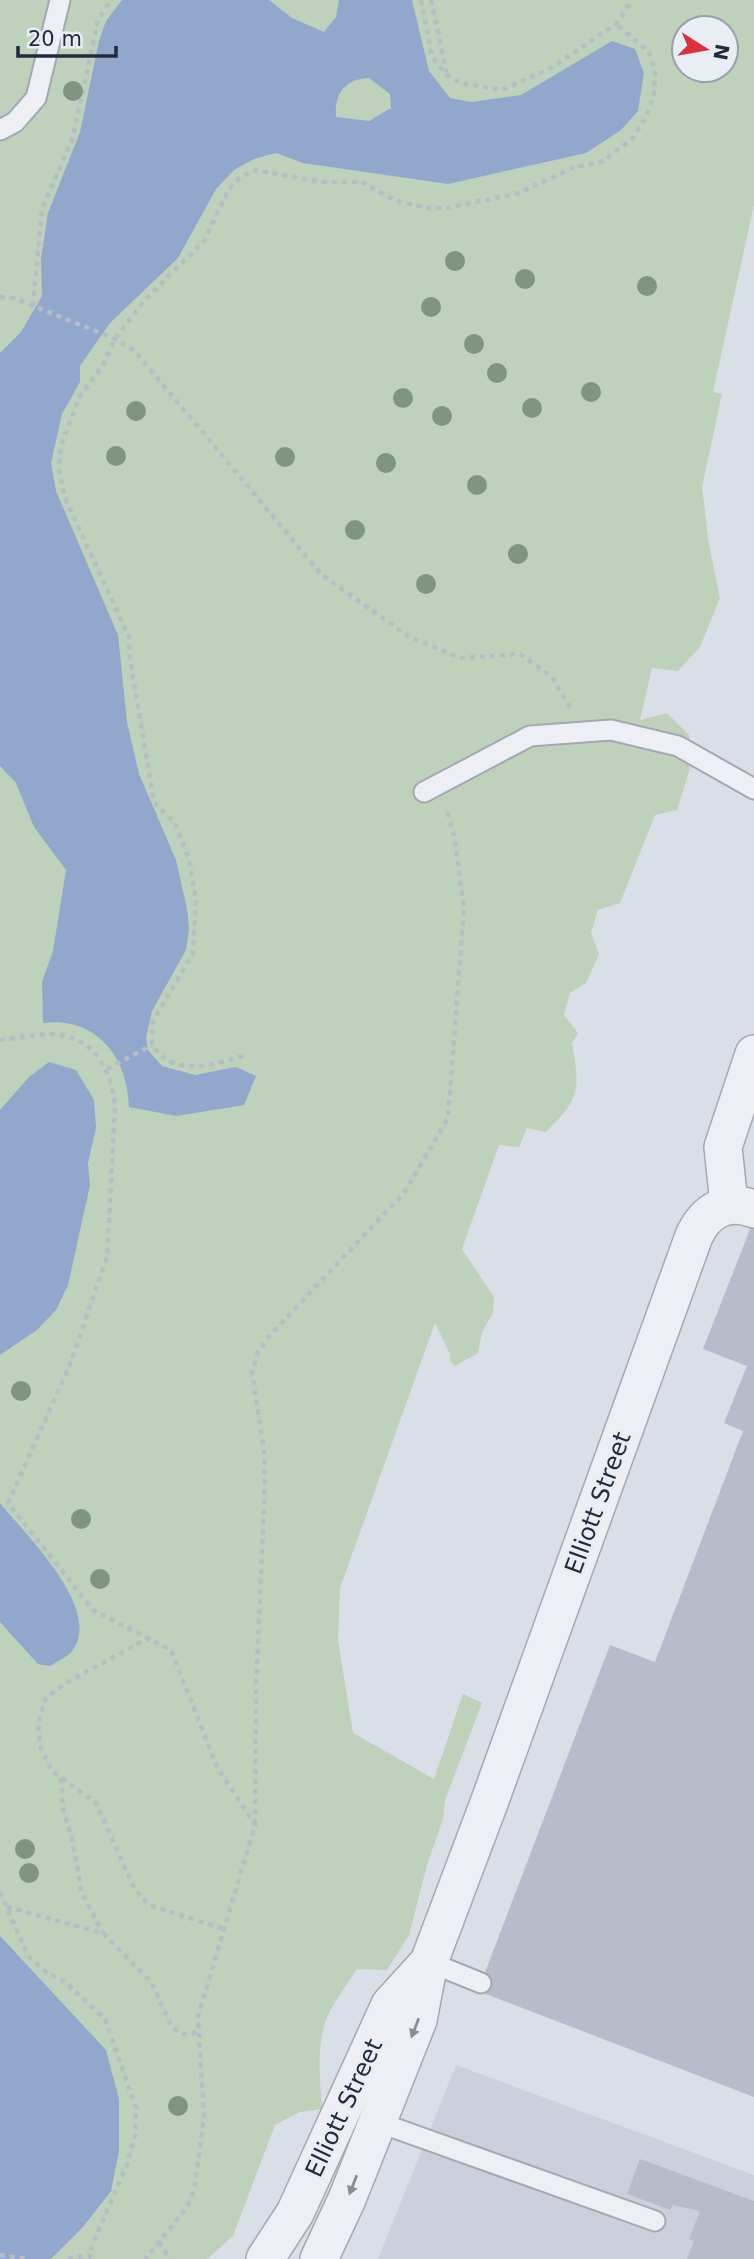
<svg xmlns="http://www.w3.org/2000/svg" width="754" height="2259" font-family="'DejaVu Sans',sans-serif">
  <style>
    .built { fill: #ccd0dc }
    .green { fill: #bed1bb; fill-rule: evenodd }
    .water { fill: #91a7cb; fill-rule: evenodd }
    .building { fill: #b7bcca }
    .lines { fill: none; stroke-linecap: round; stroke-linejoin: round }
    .service-casing { stroke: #a3a8b4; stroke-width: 23 }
    .minor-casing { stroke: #a3a8b4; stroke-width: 40 }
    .path { stroke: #b8bcc5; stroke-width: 4.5; stroke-dasharray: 5 5; stroke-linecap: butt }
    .service { stroke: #edeff5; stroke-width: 19 }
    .minor { stroke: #edeff5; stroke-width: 37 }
    .tree { fill: #7e9582 }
    .oneway { fill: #888c99 }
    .labels { text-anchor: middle; stroke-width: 5; stroke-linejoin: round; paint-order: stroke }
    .street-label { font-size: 24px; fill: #232a3d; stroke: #e9edf4 }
  </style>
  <rect width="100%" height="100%" fill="#dadee7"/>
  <path class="built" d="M456,2065L754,2175V2259H378Z"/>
  <path class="green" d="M0,0H754V205L713,392L722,394L702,487L709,545L720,598L700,647L678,671L652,668L640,720L667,713L689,735L690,768L677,810L655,815L620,903L598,910L591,933L599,954L586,983L570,993L564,1015L578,1033L572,1043C580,1090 581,1097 546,1132L527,1128L519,1147L499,1145L462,1249L494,1297L493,1313L482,1332L478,1353L455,1366L450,1361V1354L435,1323L340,1588L338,1640L353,1733L434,1779L463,1694L482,1703L445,1800L443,1819L427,1865L409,1935L387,1970L357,1969C346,1986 330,2006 324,2026C317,2052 320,2082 322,2109L300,2112L275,2125L233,2236L207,2259H0ZM684,28H726V70H684Z"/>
  <g class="water">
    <path d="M122,0H269L292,18L324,32L336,17L339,0H412L429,71L450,98L472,102L521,95L612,41L635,49L644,73L638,111L621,130L586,153L448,184L303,163L276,153L254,159L234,170L216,189L178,258L110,323L80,366V382L62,414L51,463L56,491L118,635L127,722L139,774L176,860L187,909L189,929L186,950L152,1011L146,1038L148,1050L162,1066L195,1075L236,1067L256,1076L244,1105L176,1116L129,1107C128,1057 96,1016 43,1023L42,982L53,951L66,870L34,827L16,783L0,766V353L21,332L42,296L41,259L48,213L80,132L99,41L106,21ZM369,78L390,94L391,108L369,121L336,117C334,94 345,79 369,78Z"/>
    <path d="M49,1062L76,1070L94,1100L96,1128L88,1163L90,1185L68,1285L56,1310L37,1330L0,1355V1110L29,1077Z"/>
    <path d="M0,1503C25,1534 104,1610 72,1651C68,1657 56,1662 50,1666L38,1664L0,1622Z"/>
    <path d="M0,1936L106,2050L119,2099V2151L111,2191L83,2227L51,2259H0Z"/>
  </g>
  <g class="building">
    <path d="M754,1219V2097L478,1991L610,1645L655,1662L743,1431L724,1423L747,1366L703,1349Z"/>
    <path d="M640,2159L754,2201V2259H687L694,2241L689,2239L700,2211L673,2205L670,2210L627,2194Z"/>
  </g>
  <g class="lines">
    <g class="service-casing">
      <g id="service">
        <path d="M0,130L15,122L36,98L60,0"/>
        <path d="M424,792L530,736L611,730L678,746L754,789"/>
        <path d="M429,1962L481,1983"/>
        <path d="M372,2120L655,2221"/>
      </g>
    </g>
    <g class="minor-casing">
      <g id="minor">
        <path d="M729,1204L723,1147L754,1054"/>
        <path d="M265,2259L295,2213L390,2005L429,1962"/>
        <path d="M319,2259L347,2199L418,2020L429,1962L489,1803L694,1236C706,1210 727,1199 754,1209"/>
      </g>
    </g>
    <g class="path">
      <path d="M421,0L432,57L447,75L461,83L502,90L551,68L616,24L632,0"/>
      <path d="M431,0L447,74"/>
      <path d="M0,297L14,298L115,339L135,351L321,574L408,636L460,658L520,654L552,677L571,709"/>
      <path d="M33,306L42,209L73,137L98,20L111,0"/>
      <path d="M0,1040C19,1038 43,1032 61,1035C99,1042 112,1074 115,1108L107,1257L69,1367L8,1503L93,1610L171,1650L217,1767L255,1825L198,2017L204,2118L195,2184L191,2200L180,2216L145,2259"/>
      <path d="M243,1056C211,1065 174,1078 152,1045L153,1021L193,953L196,898L189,860L175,823L154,802L130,660L129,637L65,498L59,469L61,445L80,396L103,365L115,339L143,302L204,241L229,189L241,176L257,170L321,182H362L394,200L426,208H447L519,193L572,168L603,161L633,138L647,115L654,94L655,70L649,52L616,24"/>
      <path d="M107,1069L152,1045"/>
      <path d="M150,1637L66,1683L46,1698L38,1724L40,1746L52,1771L96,1803L135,1890L149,1905L224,1929"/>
      <path d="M61,1778L63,1809L72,1839L82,1893L103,1933"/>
      <path d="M255,1824L256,1691L265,1481L264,1451L252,1372L258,1352L271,1334L404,1193L448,1118L464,908L454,835L446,807"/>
      <path d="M0,1892L28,1956L46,1972L65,1982L105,2019L136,2108L135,2135L127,2165L88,2255"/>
      <path d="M7,1907L103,1933L151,1982L171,2025L180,2034L199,2033"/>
      <path d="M159,2242L170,2259"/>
      <path d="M0,2255L28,2259"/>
      <path d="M68,2259L88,2255L94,2259"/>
    </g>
    <use href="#service" class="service"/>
    <use href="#minor" class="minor"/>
  </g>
  <g class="tree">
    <circle cx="73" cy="91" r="10"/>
    <circle cx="455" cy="261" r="10"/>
    <circle cx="525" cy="279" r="10"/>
    <circle cx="647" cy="286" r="10"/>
    <circle cx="431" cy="307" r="10"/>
    <circle cx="474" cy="344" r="10"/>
    <circle cx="497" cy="373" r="10"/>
    <circle cx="591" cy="392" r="10"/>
    <circle cx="403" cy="398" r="10"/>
    <circle cx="532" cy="408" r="10"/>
    <circle cx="136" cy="411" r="10"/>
    <circle cx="442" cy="416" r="10"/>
    <circle cx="116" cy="456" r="10"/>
    <circle cx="285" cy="457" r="10"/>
    <circle cx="386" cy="463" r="10"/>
    <circle cx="477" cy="485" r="10"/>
    <circle cx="355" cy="530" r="10"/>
    <circle cx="518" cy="554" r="10"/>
    <circle cx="426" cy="584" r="10"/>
    <circle cx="21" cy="1391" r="10"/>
    <circle cx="81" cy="1519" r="10"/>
    <circle cx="100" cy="1579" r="10"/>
    <circle cx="25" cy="1849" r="10"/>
    <circle cx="29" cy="1873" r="10"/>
    <circle cx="178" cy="2106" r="10"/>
  </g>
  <defs><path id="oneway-solid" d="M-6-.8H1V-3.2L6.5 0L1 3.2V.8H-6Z" transform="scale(1.75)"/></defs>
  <g class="oneway">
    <use href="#oneway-solid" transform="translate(415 2028) rotate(111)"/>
    <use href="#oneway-solid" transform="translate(353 2185) rotate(111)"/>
  </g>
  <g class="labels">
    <g class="street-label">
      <text transform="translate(598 1503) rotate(-70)" y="8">Elliott Street</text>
      <text transform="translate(344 2108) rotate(-65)" y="8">Elliott Street</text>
    </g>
  </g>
  <g transform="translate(705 49) rotate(101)"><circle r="33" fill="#e9edf4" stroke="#9a9fab" stroke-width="2"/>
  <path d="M0-5L12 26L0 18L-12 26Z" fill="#d9323a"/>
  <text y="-10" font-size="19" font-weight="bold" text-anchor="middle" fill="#232a3d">N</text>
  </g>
  <path d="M18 46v10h98v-10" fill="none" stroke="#232a3d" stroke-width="3.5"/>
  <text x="28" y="46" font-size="21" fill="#232a3d" stroke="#e9edf4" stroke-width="5" paint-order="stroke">20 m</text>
</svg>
